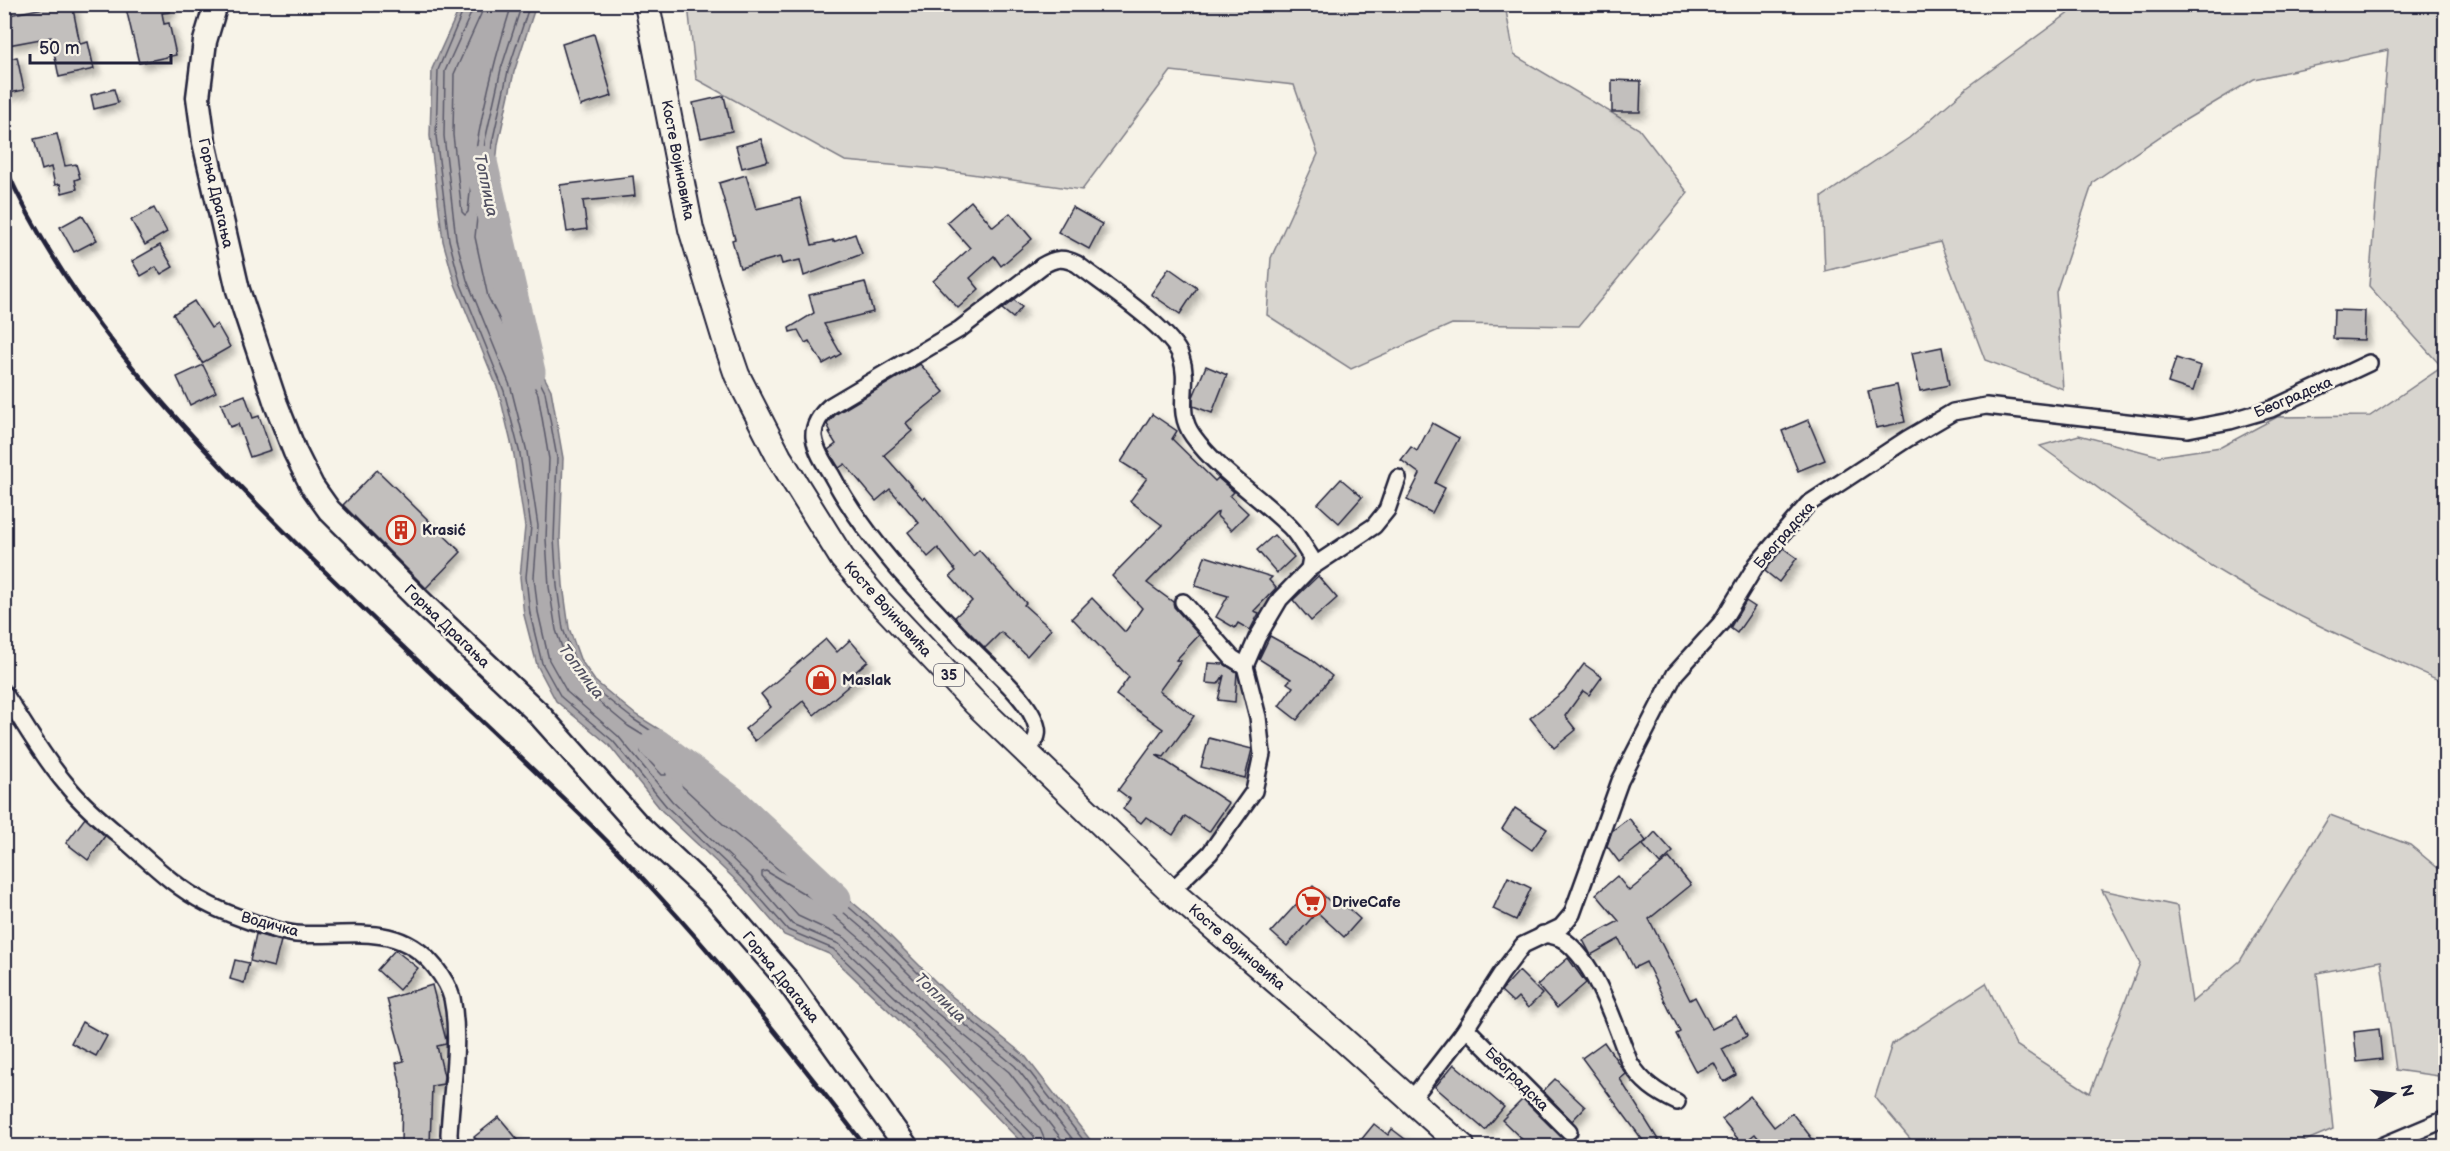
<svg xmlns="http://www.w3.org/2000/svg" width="2450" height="1151" font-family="'Balsamiq Sans',sans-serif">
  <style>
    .green { fill: #d8d5cf; stroke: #7d7c85; stroke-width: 1.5 }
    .water { fill: #aeabad; stroke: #76747f; stroke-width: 1.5 }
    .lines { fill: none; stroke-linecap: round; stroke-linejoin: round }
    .shore { stroke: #5a5969; stroke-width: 1.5 }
    .river { stroke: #aeabad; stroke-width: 33 }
    .building { fill: #c2bfbd; stroke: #22223b; stroke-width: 1.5; filter: url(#shadow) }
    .street-casing { stroke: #22223b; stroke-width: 20 }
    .secondary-casing { stroke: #22223b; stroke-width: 27 }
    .primary-casing { stroke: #22223b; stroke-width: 28 }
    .street { stroke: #f7f3e8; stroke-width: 15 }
    .secondary { stroke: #f7f3e8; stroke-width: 22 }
    .primary { stroke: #f7f3e8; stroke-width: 24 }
    .rail { stroke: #22223b; stroke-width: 4.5 }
    .labels { text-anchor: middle; stroke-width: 5; stroke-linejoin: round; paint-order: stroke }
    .shield { fill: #f7f3e8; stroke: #62616f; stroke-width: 1.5 }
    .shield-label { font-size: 14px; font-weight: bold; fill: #22223b }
    .street-label { font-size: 15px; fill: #22223b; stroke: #f7f3e8 }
    .poi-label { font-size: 15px; font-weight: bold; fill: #22223b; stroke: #f7f3e8; text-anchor: start }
    .water-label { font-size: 16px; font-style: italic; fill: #535263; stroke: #f7f3e8 }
  </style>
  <defs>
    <filter id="shadow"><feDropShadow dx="5.5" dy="5.5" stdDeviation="3" flood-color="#0004"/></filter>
  </defs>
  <rect width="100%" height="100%" fill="#f7f3e8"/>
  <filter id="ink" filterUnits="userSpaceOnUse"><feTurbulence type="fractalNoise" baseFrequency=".0167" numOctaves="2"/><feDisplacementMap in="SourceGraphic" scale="12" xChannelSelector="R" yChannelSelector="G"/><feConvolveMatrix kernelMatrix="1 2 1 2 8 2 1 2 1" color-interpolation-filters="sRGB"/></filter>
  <g filter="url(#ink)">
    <g class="green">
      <path d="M2081,4L2445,5V683C2374,651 2303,621 2236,581C2167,541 2105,492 2040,446L2079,435L2159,456L2221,447L2277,417L2370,416L2442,367L2369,286L2388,50L2254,79L2177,125L2093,182L2056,292L2063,389L1985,360L1940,242L1825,271L1822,197L1909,138L1968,87Z"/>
      <path d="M688,5H1505L1514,55L1639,129L1688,193L1579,326L1452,324L1351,369L1267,315L1271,258L1318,154L1294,85L1171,71L1082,190L936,169L845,161L696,79Z"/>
      <path d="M2330,815L2410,845L2445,874V1077L2396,1070L2381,961L2317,973L2333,1129L2293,1146H1916L1875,1097L1892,1044L1986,983L2016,1045L2090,1093L2140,963L2102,890L2177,906L2192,1002L2240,961Z"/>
    </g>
    <path class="water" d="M461,5H536L514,72L498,144L489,236L501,293L551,390L563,458L560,539L563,585L569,628L580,659L595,681L636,715L678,741L694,779L733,815L787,859L831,884L878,924L943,989L1025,1056L1095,1146H1025L943,1062L829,954L784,935L742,886L662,811L609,745L556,701L537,665L524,615L520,577L525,527L514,455L499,392L455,284L443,241L430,136L432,69Z"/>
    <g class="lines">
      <g class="shore">
        <path d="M466,4L438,70L436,136L449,240L460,282L504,391L520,454L531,526L526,577L530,614L542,663L561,697L613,741L667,807L746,882L788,930L833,949L947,1058L1027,1140L1029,1146"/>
        <path d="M473,4L472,11L445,71L444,136L456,239L467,280L511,388L527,452L538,526L534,577L538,612L549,660L567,692L618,736L672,801L751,877L792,924L839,944L953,1052L1012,1113L1034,1136L1036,1146"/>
        <path d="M482,4L481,14L454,74L453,135L462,212L465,215L468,212C474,141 490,73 512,4"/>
        <path d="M522,4L501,69L485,141L475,237L488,297L538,394L549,459L546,539L549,587L556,630L568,665L586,691L628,726L667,750L683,787L724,825L779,870L823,895L869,934L934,999L1015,1066L1078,1146"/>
        <path d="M530,4L508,71L492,143L483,236L496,295L545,392L557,458L554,539L557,586L563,629L575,661L591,686L633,719L673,745L689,782L729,820L784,864L828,889L874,929L939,994L1021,1061L1088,1146"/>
        <path d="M642,747C655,750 666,762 666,775H662L641,752Z"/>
        <path d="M1045,1146L1044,1138L1040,1129L959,1046L845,938L798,916L762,876V872L766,871L818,902L863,941L928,1006L1009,1072L1067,1146"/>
      </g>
      <g class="river">
        <path d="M481,162L529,372"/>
        <path d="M656,745L732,802L835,899"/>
      </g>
    </g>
    <g class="building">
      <path d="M63,4H72L80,44L88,42L94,69L59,77L51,37L8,45L4,16Z"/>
      <path d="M125,4H169L170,12L162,13L164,24L169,23L176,55L139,63Z"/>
      <path d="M594,34L612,96L580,106L562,44Z"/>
      <path d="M17,57L24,90L4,94V60Z"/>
      <path d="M1612,80L1641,81L1640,112H1612Z"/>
      <path d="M114,89L118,103L94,109L91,95Z"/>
      <path d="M724,96L732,131L701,138L693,103Z"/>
      <path d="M57,134L65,166L76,164L80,178L75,180L77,189L62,193L60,184L55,185L51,167L42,170L34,139Z"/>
      <path d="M761,139L768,161L742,168L736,146Z"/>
      <path d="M746,175L756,209L800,198L812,245L833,240V242L855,234L862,254L804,276L800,260L782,264L780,257L740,268L732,240L735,239L719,183Z"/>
      <path d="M633,176L635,196L583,201L587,229L567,232L560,185Z"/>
      <path d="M971,201L993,227L1010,213L1032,239L1001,266L994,256L970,278L979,289L958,308L933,281L970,248L947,222Z"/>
      <path d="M1072,207L1102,224L1089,249L1058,232Z"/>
      <path d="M154,208L167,232L145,245L131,220Z"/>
      <path d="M82,215L97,240L74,252L60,227Z"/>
      <path d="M160,245L173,267L161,274L156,267L141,276L132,261Z"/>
      <path d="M1169,268L1197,288L1180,314L1151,294Z"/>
      <path d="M865,282L873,312L824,324L841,354L823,364L809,341L805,343L798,330L790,332L789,328L814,313L809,295Z"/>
      <path d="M1014,300L1022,307L1013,318L1002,309Z"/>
      <path d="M194,301L211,328L217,324L230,347L202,363L173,314Z"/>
      <path d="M2334,310L2365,311L2364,340L2333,339Z"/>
      <path d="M1942,347L1949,385L1920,391L1912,353Z"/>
      <path d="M2176,358L2201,366L2193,391L2168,383Z"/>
      <path d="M920,364L944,392L906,423L912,431L884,455L923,499L925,497L973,556L979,550L1026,603L1024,605L1051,629L1027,656L1001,632L985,648L964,627L955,617L972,601L950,576L956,571L938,548L928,557L908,532L919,523L890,489L876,501L845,464L839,468L828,450L836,444L829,433L831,432L827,424L836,414Z"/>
      <path d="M203,365L216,392L190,405L177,377Z"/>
      <path d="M1206,366L1227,375L1212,413L1193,406V397Z"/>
      <path d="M1897,385L1905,422L1876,428L1868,391Z"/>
      <path d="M245,395L253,418L259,416L271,450L250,457L238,424L230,427L221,404Z"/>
      <path d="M1152,414L1177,431L1172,439L1215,481L1218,478L1234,492L1230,496L1248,513L1231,530L1217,516L1218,512L1215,514L1147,583L1173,602L1174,607L1199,635L1176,660L1181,661L1159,691L1194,716L1164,757L1156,755L1229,803L1209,832L1185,816L1173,835L1146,817L1141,823L1123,809L1130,799L1118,790L1163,729L1116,695L1129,677L1072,618L1092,598L1125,632L1142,608L1112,576L1162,525L1130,501L1147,478L1121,462Z"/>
      <path d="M1808,420L1825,460L1798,471L1782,431Z"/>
      <path d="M1432,423L1459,438L1435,483L1445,488L1432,513L1407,500L1420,474L1401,460L1411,447L1417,451Z"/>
      <path d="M377,470L461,552L426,588L343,505Z"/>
      <path d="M1341,479L1362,497L1339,523L1318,504Z"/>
      <path d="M1274,535L1294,557L1277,573L1257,550Z"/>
      <path d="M1783,548L1797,558L1779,582L1765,571Z"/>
      <path d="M1205,556L1272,577L1269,580L1276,588L1254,611L1259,613L1250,630L1238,623L1235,628L1216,617L1228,596L1195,586Z"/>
      <path d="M1318,576L1337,598L1311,621L1293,600Z"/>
      <path d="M1746,601L1755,607L1737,633L1730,628Z"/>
      <path d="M1270,636L1308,657L1332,676L1297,720L1279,706L1293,687L1287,683L1291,679L1259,659Z"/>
      <path d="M826,639L837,652L850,640L868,661L854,673L858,678L814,715L803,701L755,741L745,729L771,707L761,694Z"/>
      <path d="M1208,663L1224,664L1237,672L1235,702L1218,700L1224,675L1218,684L1206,683Z"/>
      <path d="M1584,664L1602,677L1589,695L1583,691L1565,716L1576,730L1554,748L1530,718L1564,691Z"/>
      <path d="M1209,738L1252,749L1245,778L1201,767Z"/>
      <path d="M1515,808L1547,829L1532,850L1502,829Z"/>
      <path d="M85,818L105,836L88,860L66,843Z"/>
      <path d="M1629,818L1646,841L1619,862L1607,846L1612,831Z"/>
      <path d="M1655,832L1673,852L1660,864L1643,845Z"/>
      <path d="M1669,858L1691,885L1649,919L1690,1000L1695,997L1712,1029L1736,1016L1747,1036L1722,1049L1736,1075L1724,1082L1714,1063L1696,1072L1676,1034L1680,1032L1646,962L1634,968L1619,939L1591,955L1583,940L1619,921L1596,894L1617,876L1629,891Z"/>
      <path d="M1508,877L1531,888L1516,920L1493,909Z"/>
      <path d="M1313,886L1334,905L1339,900L1360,919L1344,937L1317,912L1287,946L1271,932Z"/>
      <path d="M256,934L281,941L274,967L250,961Z"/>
      <path d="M395,950L418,968L399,990L377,970Z"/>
      <path d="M1568,958L1586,983L1557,1008L1537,985Z"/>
      <path d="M235,960L249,963L244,983L230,979Z"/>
      <path d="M1519,971L1542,994L1528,1008L1518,997L1513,1002L1501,991Z"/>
      <path d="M432,985L446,1040V1044L437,1046L444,1076L443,1084L432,1086L430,1145L401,1144L402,1093L396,1063L404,1061L387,999Z"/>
      <path d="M82,1022L107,1036L96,1056L71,1043Z"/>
      <path d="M2379,1029L2382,1059L2357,1062L2354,1032Z"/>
      <path d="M1604,1042L1626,1074L1620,1079L1662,1146H1647L1582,1058Z"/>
      <path d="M1454,1064L1504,1107L1485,1130L1435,1087Z"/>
      <path d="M1555,1079L1585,1107L1572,1121L1543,1091Z"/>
      <path d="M1750,1096L1774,1127L1792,1113L1818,1146H1765L1755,1134L1742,1144L1722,1119Z"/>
      <path d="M1523,1099L1562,1138L1575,1146H1529L1502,1120Z"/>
      <path d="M499,1117L523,1146H482L474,1137Z"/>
      <path d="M1374,1124L1388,1135L1392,1129L1414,1146H1356Z"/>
    </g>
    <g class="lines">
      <g class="street-casing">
        <g id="street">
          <path d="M1183,602L1232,658L1245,666"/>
          <path d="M4,693C24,723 42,756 65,783C83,806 106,824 127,842C152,864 176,888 206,903C224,913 276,932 296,934C347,938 397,920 435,967C442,976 449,987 452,998C461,1041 451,1090 449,1134L450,1146"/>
          <path d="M1026,751C1033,744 1039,738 1037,728C1032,703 995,672 977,654C924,599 867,542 831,474C824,463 816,451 814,437C813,424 821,414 830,406L960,329L1042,266C1055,258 1063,257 1077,264C1101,283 1173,330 1181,357C1191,386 1174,410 1193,436C1219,472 1259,496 1290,527C1298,535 1304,547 1311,557L1309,569"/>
          <path d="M1171,891L1210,853L1254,791L1262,754L1258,717L1245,666L1257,638L1280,599L1309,569L1374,526L1387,510L1398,478"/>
          <path d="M1543,934C1551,935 1558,936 1565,941C1598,966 1615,1026 1630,1063C1642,1082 1656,1092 1677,1102"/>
          <path d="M1463,1033L1501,974L1523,945L1561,927L1572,914L1620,781L1675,674L1721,623L1757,564L1808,504L1907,439L1953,412L1986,406L2188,429L2230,421L2271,409L2369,363"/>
          <path d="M1411,1100L1463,1033L1467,1031L1471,1033L1569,1131"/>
          <path d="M2382,1146L2446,1119"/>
        </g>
      </g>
      <g class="secondary-casing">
        <path id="secondary" d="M216,4L205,41L198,97L204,142L238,290L276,404L295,452L312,486L329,510L420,601L538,713L637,824L716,898L788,981L906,1146"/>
      </g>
      <g class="primary-casing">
        <path id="primary" d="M647,4L691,229L725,340L737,375L779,457L842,558L876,598L975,703L1171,891L1336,1033L1462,1146"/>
      </g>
      <use href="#street" class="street"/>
      <use href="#secondary" class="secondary"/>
      <use href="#primary" class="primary"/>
      <path class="rail" d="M4,165C65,301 165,411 268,515C373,622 485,722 592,826C692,925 779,1035 865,1146"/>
    </g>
  </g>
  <defs>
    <g id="building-ring" transform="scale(1.5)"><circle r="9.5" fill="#f7f3e8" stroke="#c8321e" stroke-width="1.5"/><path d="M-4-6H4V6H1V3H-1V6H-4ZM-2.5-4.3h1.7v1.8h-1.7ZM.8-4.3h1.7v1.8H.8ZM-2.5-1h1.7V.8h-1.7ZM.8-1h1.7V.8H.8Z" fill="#c8321e"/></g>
    <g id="shop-ring" transform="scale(1.5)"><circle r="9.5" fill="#f7f3e8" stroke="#c8321e" stroke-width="1.5"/><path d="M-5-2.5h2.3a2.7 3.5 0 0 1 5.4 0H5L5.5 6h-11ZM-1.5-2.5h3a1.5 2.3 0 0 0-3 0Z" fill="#c8321e"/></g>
    <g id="supermarket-ring" transform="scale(1.5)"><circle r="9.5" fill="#f7f3e8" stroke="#c8321e" stroke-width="1.5"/><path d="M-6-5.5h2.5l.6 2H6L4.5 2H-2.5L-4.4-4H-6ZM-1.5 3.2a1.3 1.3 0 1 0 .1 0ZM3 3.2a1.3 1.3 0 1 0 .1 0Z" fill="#c8321e"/></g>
  </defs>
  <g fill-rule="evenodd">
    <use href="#building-ring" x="401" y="530"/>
    <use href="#shop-ring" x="821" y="680"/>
    <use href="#supermarket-ring" x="1311" y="902"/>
  </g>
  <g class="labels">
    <rect class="shield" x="934" y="664" width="30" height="22" rx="4.5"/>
    <g class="shield-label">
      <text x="949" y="680">35</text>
    </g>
    <g class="street-label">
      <text transform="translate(678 160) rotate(79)" y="5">Косте Војиновића</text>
      <text transform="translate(216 193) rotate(77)" y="5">Горња Драгања</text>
      <text transform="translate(2293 397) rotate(-23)" y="5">Београдска</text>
      <text transform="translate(1784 535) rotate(-49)" y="5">Београдска</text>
      <text transform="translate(888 609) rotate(48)" y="5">Косте Војиновића</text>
      <text transform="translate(447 626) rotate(44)" y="5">Горња Драгања</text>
      <text transform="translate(270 924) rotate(15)" y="5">Водичка</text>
      <text transform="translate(1237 947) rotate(41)" y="5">Косте Војиновића</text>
      <text transform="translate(781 977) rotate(51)" y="5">Горња Драгања</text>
      <text transform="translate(1517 1079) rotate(45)" y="5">Београдска</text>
    </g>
    <g class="poi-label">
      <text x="422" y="535">Krasić</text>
      <text x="842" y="685">Maslak</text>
      <text x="1332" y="907">DriveCafe</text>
    </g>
    <g class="water-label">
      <text transform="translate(487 185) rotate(78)" y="6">Топлица</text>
      <text transform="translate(582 671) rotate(53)" y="6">Топлица</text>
      <text transform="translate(941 997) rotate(44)" y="6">Топлица</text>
    </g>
  </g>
  <rect width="2450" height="1151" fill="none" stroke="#f7f3e8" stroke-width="24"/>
  <rect x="12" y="12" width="2426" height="1127" fill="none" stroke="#22223b" stroke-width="2" filter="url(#ink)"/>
  <g transform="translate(2393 1094) rotate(77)" stroke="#f7f3e8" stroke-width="4.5" paint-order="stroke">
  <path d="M0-4.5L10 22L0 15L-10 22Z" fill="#22223b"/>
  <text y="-9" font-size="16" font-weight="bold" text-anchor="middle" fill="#22223b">N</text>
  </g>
  <path d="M30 54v9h141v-9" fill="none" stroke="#22223b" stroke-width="3"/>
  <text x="39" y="54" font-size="18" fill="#22223b" stroke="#f7f3e8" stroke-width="4.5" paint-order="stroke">50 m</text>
</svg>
